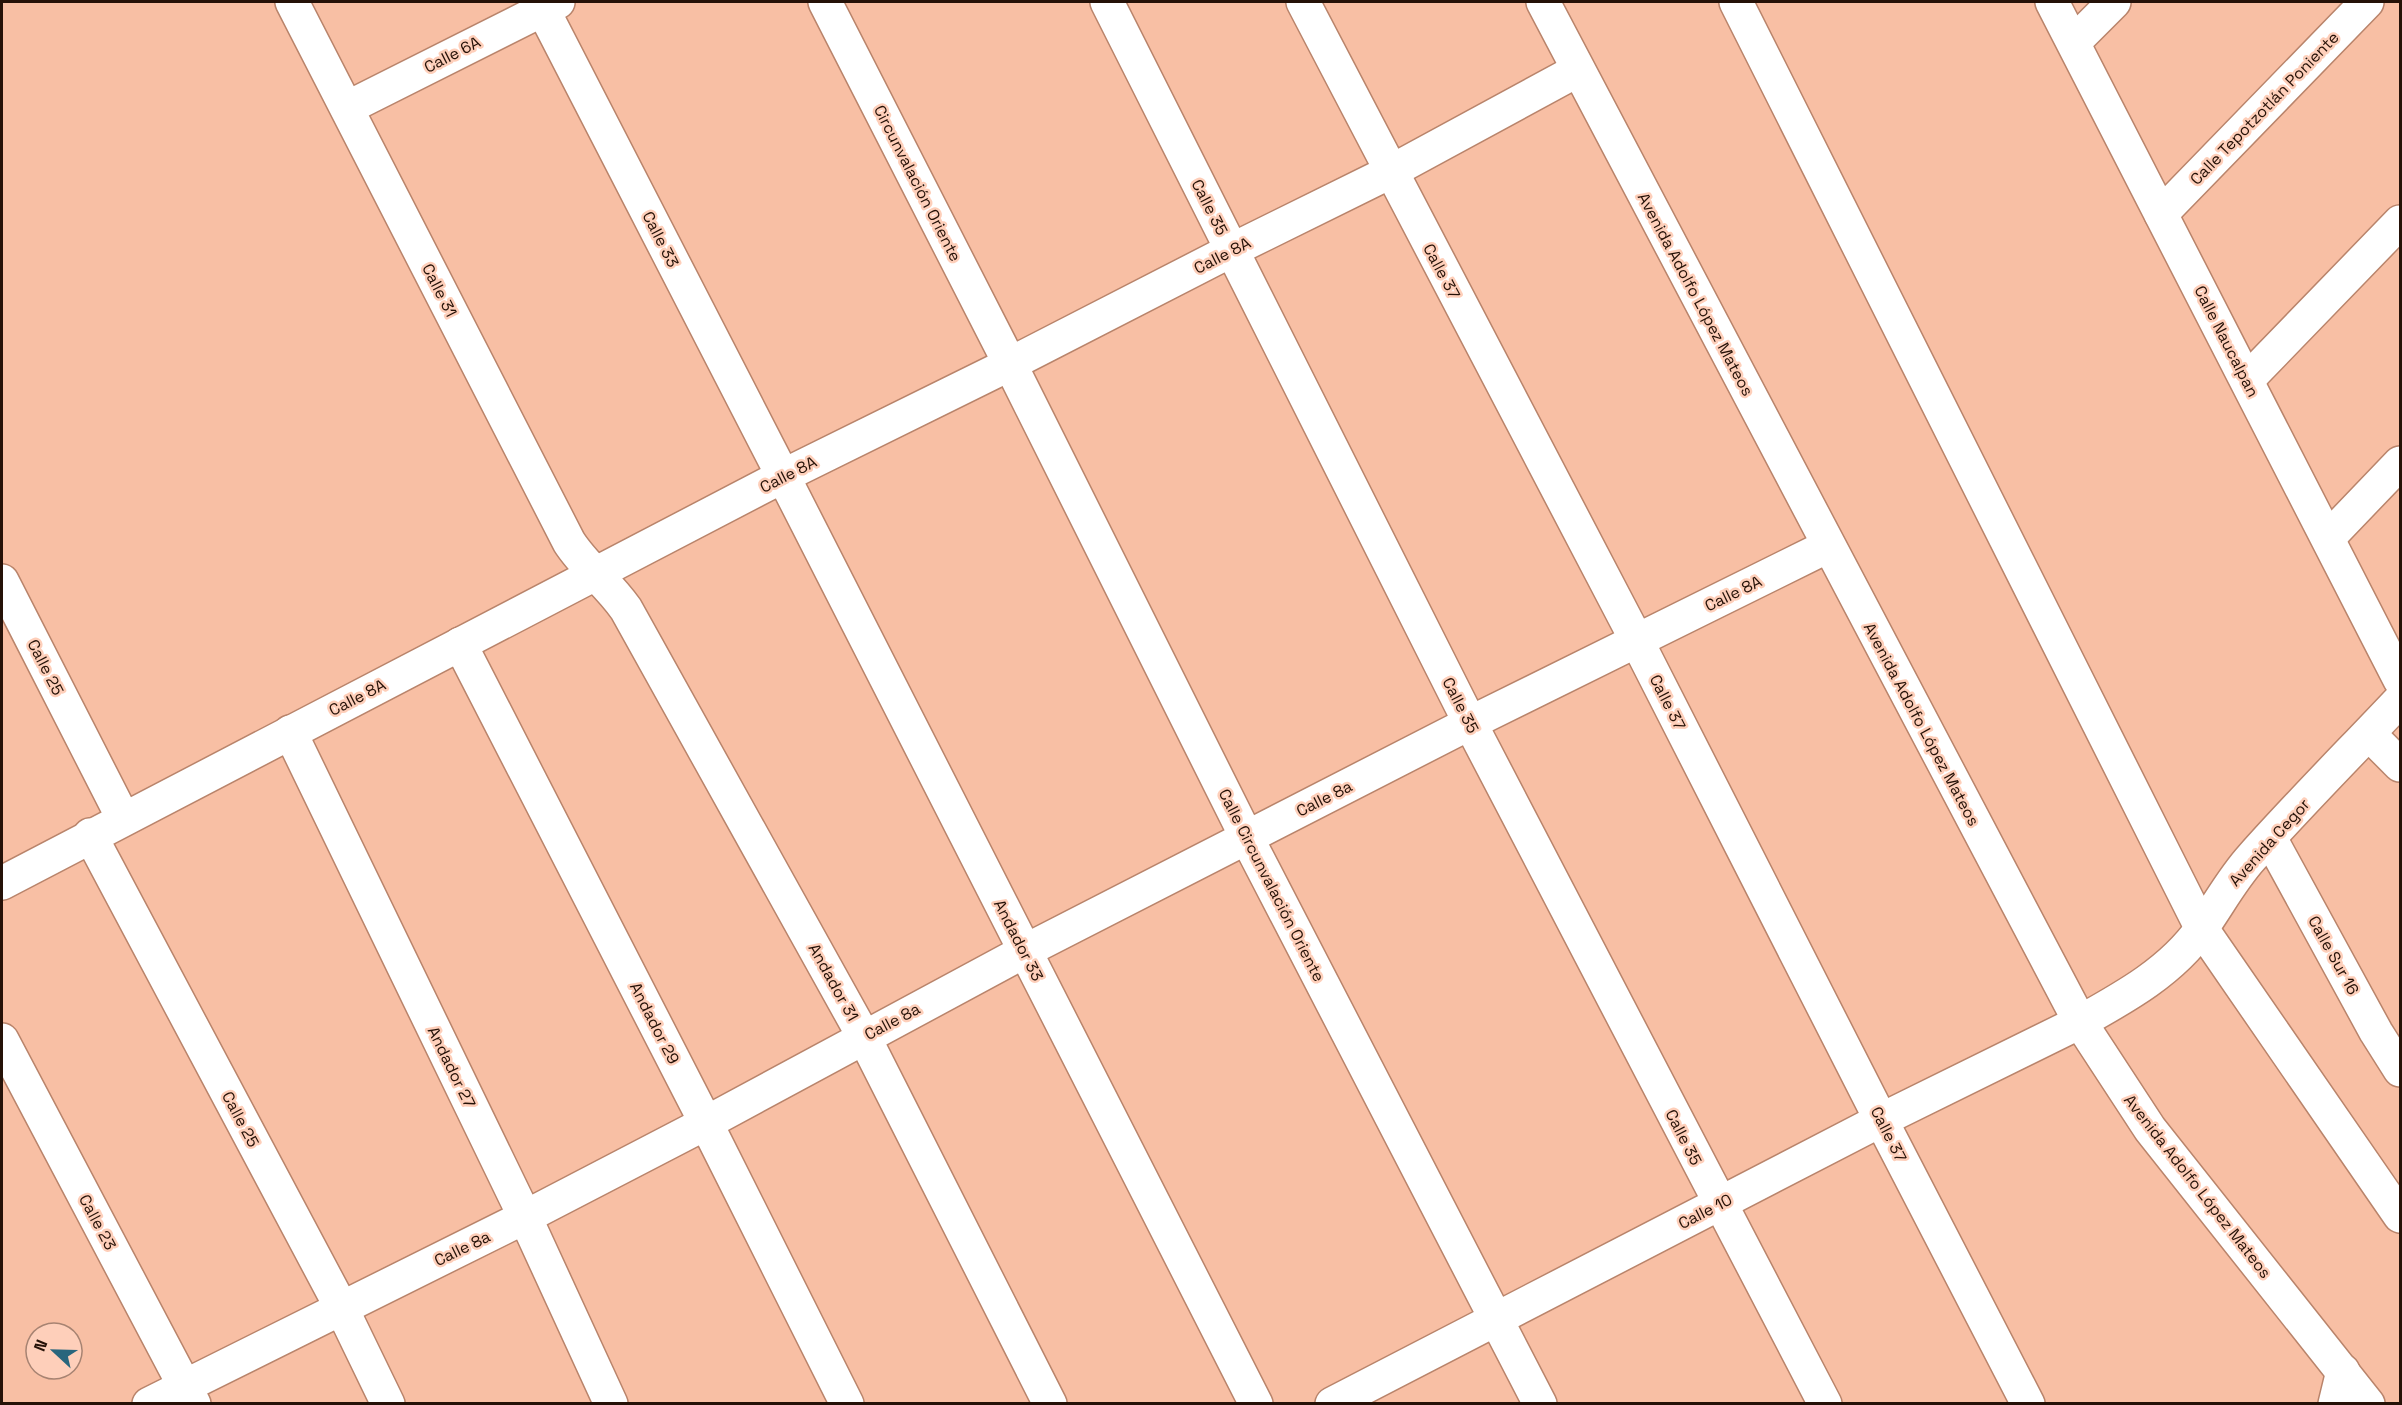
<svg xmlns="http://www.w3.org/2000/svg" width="2402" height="1405" font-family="'Space Grotesk',sans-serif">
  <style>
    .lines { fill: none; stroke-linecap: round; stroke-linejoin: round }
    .pedestrian-casing { stroke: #b9846b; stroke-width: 36 }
    .minor-casing { stroke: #b9846b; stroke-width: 36 }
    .tertiary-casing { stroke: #b9846b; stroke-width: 36 }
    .primary-casing { stroke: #b9846b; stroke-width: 36 }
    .pedestrian { stroke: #fff; stroke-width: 33 }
    .minor { stroke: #fff; stroke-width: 33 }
    .tertiary { stroke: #fff; stroke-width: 33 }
    .primary { stroke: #fff; stroke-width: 33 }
    .labels { text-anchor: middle; stroke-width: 5; stroke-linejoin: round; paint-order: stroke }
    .street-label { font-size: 16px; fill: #251107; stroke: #fecfba }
  </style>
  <rect width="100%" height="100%" fill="#f8bfa4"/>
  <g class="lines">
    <g class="pedestrian-casing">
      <g id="pedestrian">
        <path d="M539,2L783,476"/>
        <path d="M90,835L341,1307L388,1404"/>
        <path d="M2,1040L194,1404"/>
      </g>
    </g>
    <g class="minor-casing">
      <g id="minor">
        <path d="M292,2L569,542C585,567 608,583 626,609L864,1037L1050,1404"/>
        <path d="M825,2L1010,364L1247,838L1540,1404"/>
        <path d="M1107,2L1470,723L1825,1404"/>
        <path d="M1303,2L1637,641L1881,1120L2028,1404"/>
        <path d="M2052,2L2400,680"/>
        <path d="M2074,42L2114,2"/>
        <path d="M347,108L558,2"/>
        <path d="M2161,214L2367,2"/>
        <path d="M2247,380L2400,222"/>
        <path d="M783,476L1256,1404"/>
        <path d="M2329,537L2400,463"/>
        <path d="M2,581L123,818"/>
        <path d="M460,644L706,1123L847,1404"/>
        <path d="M290,732L525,1217L611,1404"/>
        <path d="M2369,734L2400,765"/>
        <path d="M2270,838L2376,1032L2400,1070"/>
        <path d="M2,883L783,476L1010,364L1232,250L1390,172L1578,70"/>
        <path d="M149,1404L525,1217L706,1123L1025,951L1470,723L1828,546"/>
        <path d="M1332,1404L1881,1120L2080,1022"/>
        <path d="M2335,1404L2343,1371"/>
      </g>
    </g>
    <g class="tertiary-casing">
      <path id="tertiary" d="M2080,1022C2125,997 2172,971 2202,928C2219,904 2232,879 2252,857C2300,803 2351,752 2400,700"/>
    </g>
    <g class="primary-casing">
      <g id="primary">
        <path d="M1543,2L2080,1022L2150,1129L2368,1404"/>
        <path d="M1736,2L2202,929L2400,1216"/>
      </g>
    </g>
    <use href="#pedestrian" class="pedestrian"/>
    <use href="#minor" class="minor"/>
    <use href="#tertiary" class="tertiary"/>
    <use href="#primary" class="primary"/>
  </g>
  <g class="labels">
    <g class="street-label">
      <text transform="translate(452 54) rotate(-27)" y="6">Calle 6A</text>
      <text transform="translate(2264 108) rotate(-46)" y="6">Calle Tepotzotlán Poniente</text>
      <text transform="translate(918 183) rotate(63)" y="6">Circunvalación Oriente</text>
      <text transform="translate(1210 207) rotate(63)" y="6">Calle 35</text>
      <text transform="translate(661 239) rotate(63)" y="6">Calle 33</text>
      <text transform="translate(1222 255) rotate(-27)" y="6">Calle 8A</text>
      <text transform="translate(1442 271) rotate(62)" y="6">Calle 37</text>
      <text transform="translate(440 290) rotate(63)" y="6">Calle 31</text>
      <text transform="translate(1696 294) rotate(62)" y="6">Avenida Adolfo López Mateos</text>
      <text transform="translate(2227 341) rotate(63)" y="6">Calle Naucalpan</text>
      <text transform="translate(788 474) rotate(-27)" y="6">Calle 8A</text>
      <text transform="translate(1733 593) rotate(-26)" y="6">Calle 8A</text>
      <text transform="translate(46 667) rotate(63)" y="6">Calle 25</text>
      <text transform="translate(357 697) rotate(-27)" y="6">Calle 8A</text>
      <text transform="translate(1668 702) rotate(63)" y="6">Calle 37</text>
      <text transform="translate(1461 705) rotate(63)" y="6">Calle 35</text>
      <text transform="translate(1922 724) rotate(62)" y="6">Avenida Adolfo López Mateos</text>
      <text transform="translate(1324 798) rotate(-27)" y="6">Calle 8a</text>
      <text transform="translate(2269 842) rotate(-48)" y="6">Avenida Cegor</text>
      <text transform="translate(1272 885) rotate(63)" y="6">Calle Circunvalación Oriente</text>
      <text transform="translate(1019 940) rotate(63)" y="6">Andador 33</text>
      <text transform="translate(2334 955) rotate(61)" y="6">Calle Sur 16</text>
      <text transform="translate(834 982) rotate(61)" y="6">Andador 31</text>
      <text transform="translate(892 1021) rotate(-28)" y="6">Calle 8a</text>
      <text transform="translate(655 1023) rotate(63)" y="6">Andador 29</text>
      <text transform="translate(452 1067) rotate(64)" y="6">Andador 27</text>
      <text transform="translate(241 1119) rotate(62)" y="6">Calle 25</text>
      <text transform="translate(1889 1134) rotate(63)" y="6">Calle 37</text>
      <text transform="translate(1684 1137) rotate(63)" y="6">Calle 35</text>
      <text transform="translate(2198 1186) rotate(52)" y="6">Avenida Adolfo López Mateos</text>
      <text transform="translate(1705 1211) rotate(-27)" y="6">Calle 10</text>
      <text transform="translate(98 1222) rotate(62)" y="6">Calle 23</text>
      <text transform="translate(462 1248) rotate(-26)" y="6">Calle 8a</text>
    </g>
  </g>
  <rect width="2402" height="1405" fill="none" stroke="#251107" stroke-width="6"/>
  <g transform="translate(54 1351) rotate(292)"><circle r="28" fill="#fecfba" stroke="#a78372" stroke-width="1.5"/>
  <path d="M0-4.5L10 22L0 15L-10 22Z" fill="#29667d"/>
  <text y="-9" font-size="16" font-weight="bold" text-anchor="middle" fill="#251107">N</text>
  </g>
</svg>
